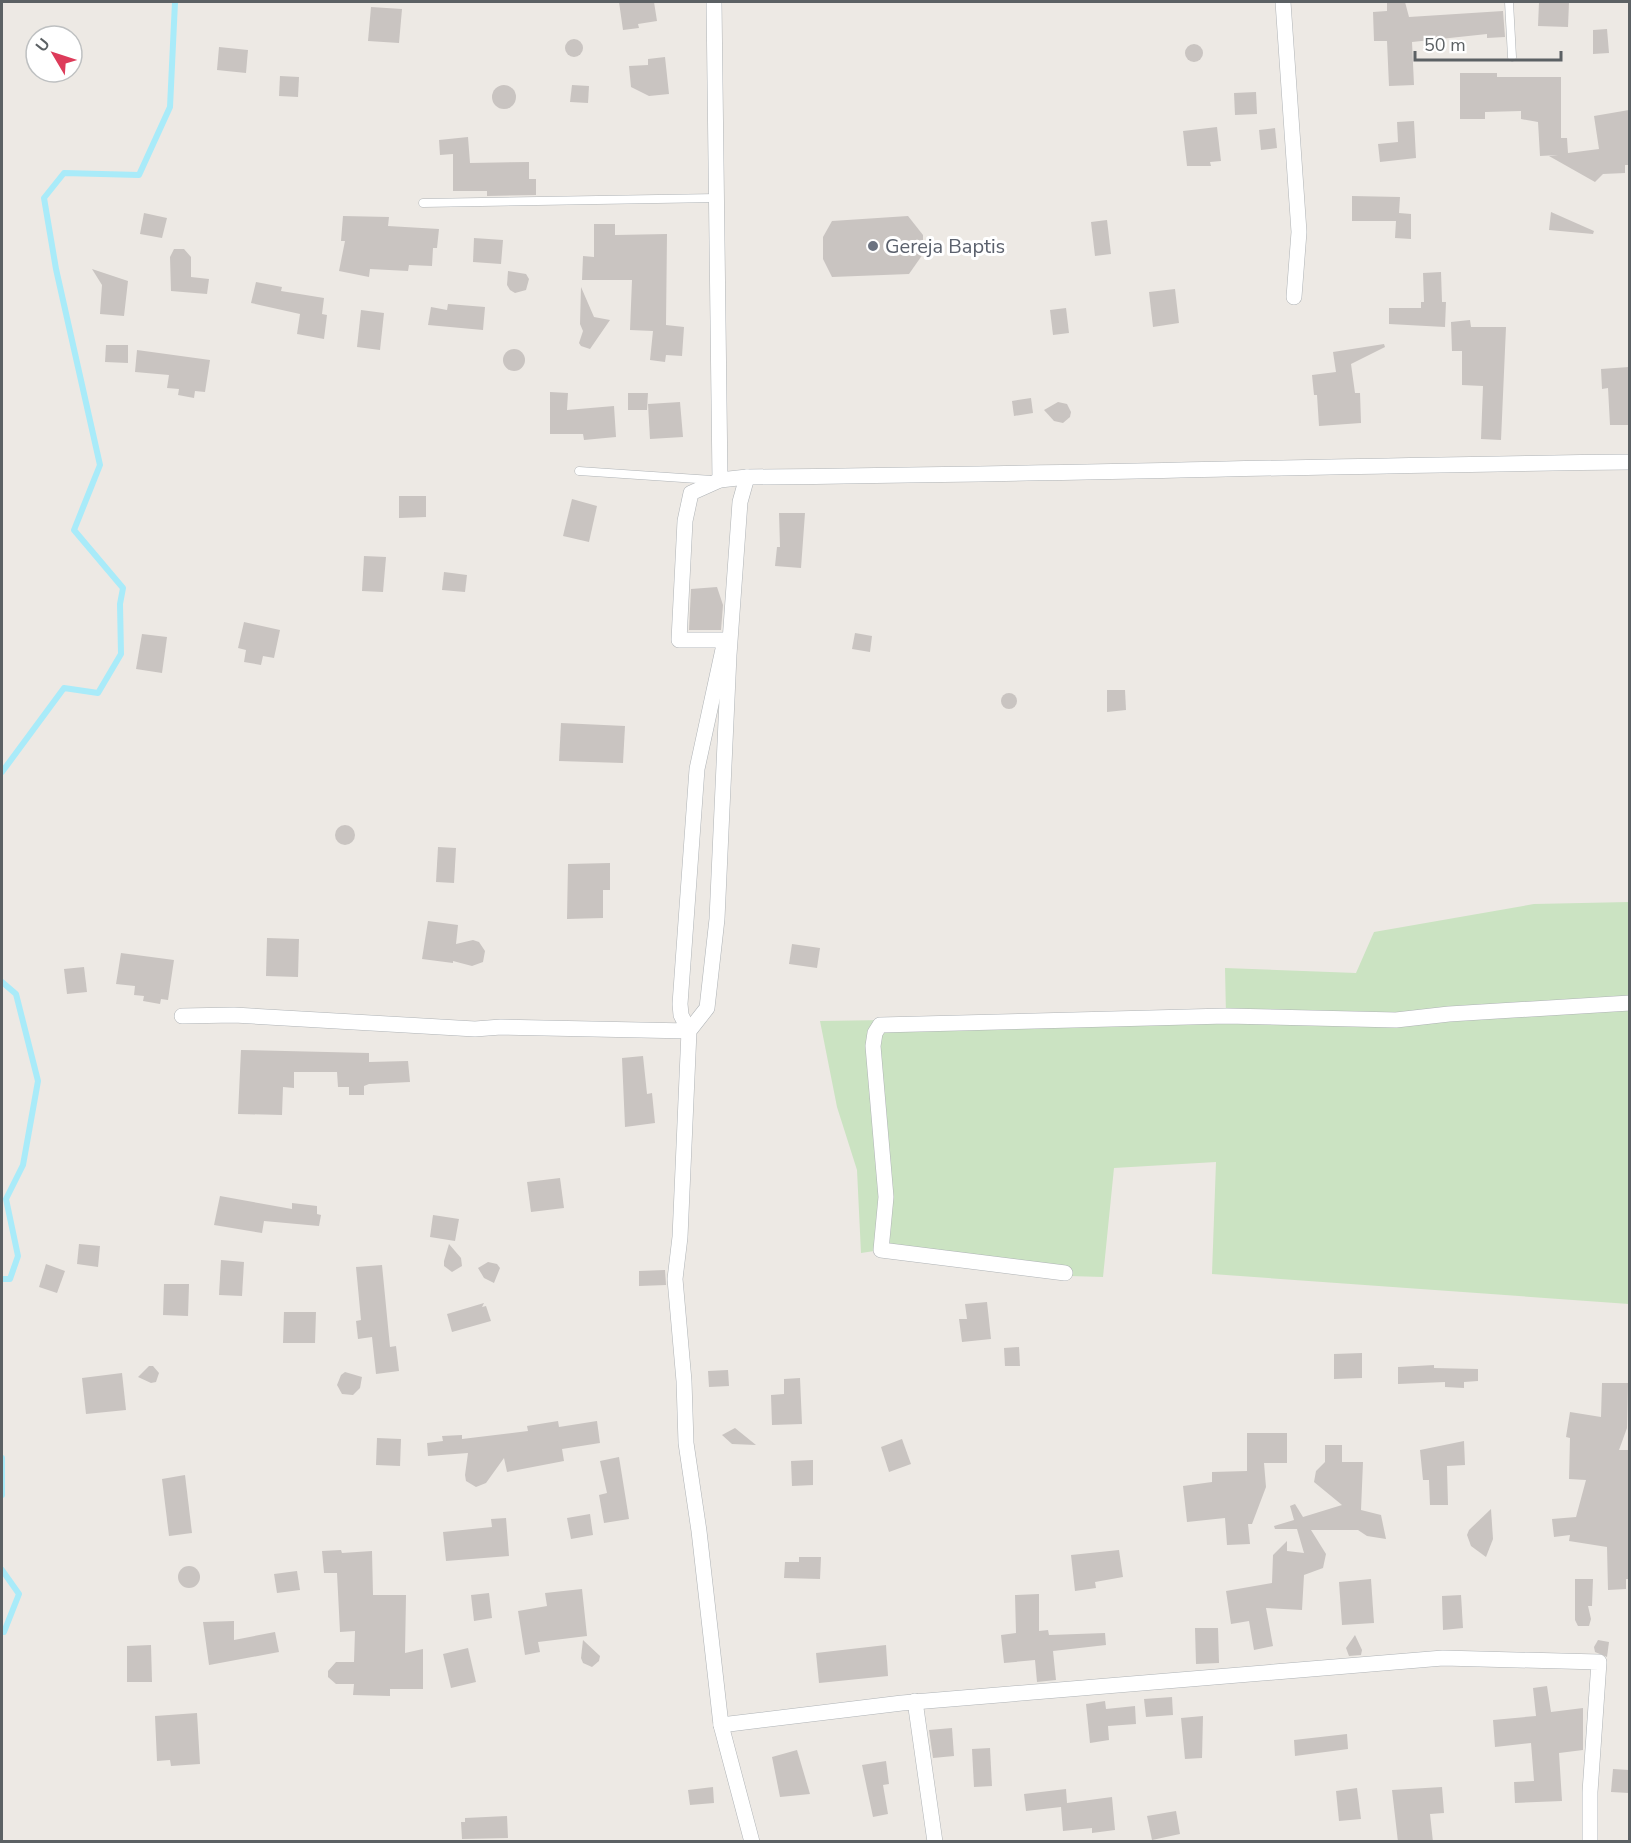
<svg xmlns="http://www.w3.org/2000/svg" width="1631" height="1843" font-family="'Nunito Sans',sans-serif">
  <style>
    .green { fill: #cbe3c2 }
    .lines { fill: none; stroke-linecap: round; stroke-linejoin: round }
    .stream { stroke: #a9ebf9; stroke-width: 6 }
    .building { fill: #c9c4c1 }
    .lane-casing { stroke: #afb3b6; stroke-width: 9 }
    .street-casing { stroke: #afb3b6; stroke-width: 16 }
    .lane { stroke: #fff; stroke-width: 8 }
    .street { stroke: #fff; stroke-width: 15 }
    .worship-dot { fill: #6b7280; stroke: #fff; stroke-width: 2 }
    .labels { text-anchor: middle; stroke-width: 6; stroke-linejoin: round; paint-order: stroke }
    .worship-label { font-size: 20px; fill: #5b616d; stroke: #fff; text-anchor: start }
  </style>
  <rect width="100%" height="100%" fill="#ede9e4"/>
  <path class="green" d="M1629,902V1304L1212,1274L1216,1162L1114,1168L1103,1277L1069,1276L881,1250L861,1253L857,1170L837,1107L820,1021L1226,1015L1225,968L1356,973L1374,932L1534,904Z"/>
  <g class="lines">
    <g class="stream">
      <path d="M2,772L64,688L98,693L121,654L120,604L123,588L74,530L100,465L56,269L44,198L64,173L139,175L170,107L175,2"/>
      <path d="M2,982L16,994L38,1081L23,1165L6,1199L18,1256L10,1279H2"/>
      <path d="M2,1458V1495"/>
      <path d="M2,1570L19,1594L4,1632L2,1631"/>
    </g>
  </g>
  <g class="building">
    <path d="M619,2H654L657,21L638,24L639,28L623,30Z"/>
    <path d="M1387,2H1405L1409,17L1503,11L1505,37L1487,38V34L1412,42L1414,85L1389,86L1387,41H1374L1373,12L1387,11Z"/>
    <path d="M1539,2H1569L1568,27L1538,26Z"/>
    <path d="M371,7L402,9L399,43L368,41Z"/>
    <path d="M1607,29L1609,53L1593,54V30Z"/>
    <circle cx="574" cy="48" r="9"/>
    <circle cx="1194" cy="53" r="9"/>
    <path d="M219,47L248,50L246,73L217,70Z"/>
    <path d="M665,57L669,94L649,96L631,87L629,66L648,65V59Z"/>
    <path d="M1460,73H1497V77H1561V138H1567L1568,153L1599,149L1594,116L1629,110V165H1625V173L1603,174L1595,182L1549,156L1558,155L1540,156L1538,122L1521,119V111L1485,112V119H1460Z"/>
    <path d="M280,76L299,77L298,97L279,96Z"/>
    <path d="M572,85L589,86L588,103L570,102Z"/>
    <circle cx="504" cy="97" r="12"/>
    <path d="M1256,92L1257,114L1235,115L1234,93Z"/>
    <path d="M1414,121L1416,158L1380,162L1378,144L1398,142L1397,122Z"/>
    <path d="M1217,127L1221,161L1210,162L1211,166H1187L1183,131Z"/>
    <path d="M1275,128L1277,148L1261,150L1259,130Z"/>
    <path d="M468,137L470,163L529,162V179H536V195L487,196V191H453V154L440,155L439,140Z"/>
    <path d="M1352,196L1400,197L1399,213L1411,214V239L1395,238L1396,221H1352Z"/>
    <path d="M1551,212L1594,231L1593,234L1549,230Z"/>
    <path d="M144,213L167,218L162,238L140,234Z"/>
    <path d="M343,216L389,217L388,226L439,229L437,248H433L432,266L409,265L408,271L370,269L369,277L339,271L345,241H341Z"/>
    <path d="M908,216L923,235V254L909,274L832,277L823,259V237L832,221Z"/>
    <path d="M1107,220L1111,254L1095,256L1091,222Z"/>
    <path d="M594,224H615V235L667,234L666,325L684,327L682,356L666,355L665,362L650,360L653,331L630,330L632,280H582L583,256L594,257Z"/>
    <path d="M474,238L503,240L501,264L473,262Z"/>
    <path d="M174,249H184L191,257V277L209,279L207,294L171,291L170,257Z"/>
    <path d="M92,269L128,281L124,316L100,314L102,285Z"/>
    <path d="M508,271L526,274L529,279L526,290L515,293L510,290L507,285Z"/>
    <path d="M1441,272L1442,302H1446L1445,327L1389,324V308H1421V302H1424L1423,273Z"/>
    <path d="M256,282L282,287L281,291L324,298L322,314L327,315L324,339L297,334L300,314L251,303Z"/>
    <path d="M581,287L594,317L610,320L590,349L581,346L579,343L583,331L580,324Z"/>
    <path d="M1175,289L1179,323L1153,327L1149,292Z"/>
    <path d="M448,304L485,307L483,330L428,325L431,307L447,310Z"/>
    <path d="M1066,308L1069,333L1053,335L1050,310Z"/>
    <path d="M361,310L384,313L380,350L357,347Z"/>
    <path d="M1470,320L1471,327H1506L1501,440L1481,439L1483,386L1462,385V351H1452L1451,322Z"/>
    <path d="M1384,344L1385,347L1351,364L1355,393H1360L1361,423L1319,426L1317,395H1314L1312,375L1336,372L1333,352Z"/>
    <path d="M106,345H128V363L105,362Z"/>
    <circle cx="514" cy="360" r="11"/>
    <path d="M137,350L210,360L205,392L195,391L194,398L178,395L179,389L167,388L169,375L135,372Z"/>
    <path d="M1629,367V425H1610L1608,388L1602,389L1601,369Z"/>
    <path d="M550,392L568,393L567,410L614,406L616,437L584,440L583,434H550Z"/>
    <path d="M628,393H648L647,410H628Z"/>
    <path d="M1031,398L1033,413L1014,416L1012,401Z"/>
    <path d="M680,402L683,437L650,439L648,404Z"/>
    <path d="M1058,402L1067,404L1071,412L1070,417L1063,423L1054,421L1044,410Z"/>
    <path d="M399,496H426V517L399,518Z"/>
    <path d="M572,499L597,506L589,542L563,536Z"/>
    <path d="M779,513H805L801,568L775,566L777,547H780Z"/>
    <path d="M364,556L386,557L383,592L362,591Z"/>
    <path d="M444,572L467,575L465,592L442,590Z"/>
    <path d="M717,587L723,605L721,630H689L691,589Z"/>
    <path d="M244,622L280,630L274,658L263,656L261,665L244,662L246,650L238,648Z"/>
    <path d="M855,633L872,636L870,652L852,649Z"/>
    <path d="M142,634L167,637L162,673L136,669Z"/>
    <path d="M1107,690H1125L1126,710L1107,712Z"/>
    <circle cx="1009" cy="701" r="8"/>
    <path d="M561,723L625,726L623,763L559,761Z"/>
    <circle cx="345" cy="835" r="10"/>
    <path d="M438,847L456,848L454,883L436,882Z"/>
    <path d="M610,863V890H603V918L567,919L568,864Z"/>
    <path d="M428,921L458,925L456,944L473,940L479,942L485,951L483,962L472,966L453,961V963L422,959Z"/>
    <path d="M267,938L299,939L298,977L266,976Z"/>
    <path d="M792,944L820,948L817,968L789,964Z"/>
    <path d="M121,953L174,960L168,1000L161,999L160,1004L143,1001L144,996L134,995L135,986L116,984Z"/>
    <path d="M84,967L87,992L67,994L64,969Z"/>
    <path d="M241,1050L369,1053V1062L408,1061L410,1082L369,1084L364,1086V1095H349V1087H338L337,1072H294V1088L283,1087L282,1115L238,1114Z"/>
    <path d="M643,1056L647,1094L652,1093L655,1123L625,1127L622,1058Z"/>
    <path d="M560,1178L564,1208L531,1212L527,1182Z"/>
    <path d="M220,1196L292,1209V1203L317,1206V1214L321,1215L319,1226L264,1221L262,1233L214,1225Z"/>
    <path d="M433,1215L459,1219L455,1241L430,1237Z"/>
    <path d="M79,1244L100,1246L98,1267L77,1264Z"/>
    <path d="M449,1244L461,1258L462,1266L452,1272L444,1266V1261Z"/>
    <path d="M221,1260L244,1262L242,1296L219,1295Z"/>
    <path d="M488,1262L497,1264L500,1268L494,1283L484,1278L478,1268Z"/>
    <path d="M46,1264L65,1271L57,1293L39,1287Z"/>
    <path d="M382,1265L390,1347L396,1346L399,1371L376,1374L372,1337L358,1339L356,1321L361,1320L356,1267Z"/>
    <path d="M665,1270L666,1285L639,1286V1271Z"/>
    <path d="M164,1284H189L188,1316L163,1315Z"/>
    <path d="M987,1302L991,1339L962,1342L959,1319H967L965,1304Z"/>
    <path d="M484,1303L482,1307L486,1306L491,1321L452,1332L447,1314Z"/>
    <path d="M284,1312H316L315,1343H283Z"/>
    <path d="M1019,1347L1020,1366H1005L1004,1348Z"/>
    <path d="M1362,1353V1378L1334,1379V1354Z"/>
    <path d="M1434,1365V1368L1478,1369V1381L1464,1382V1388L1445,1387V1382L1398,1384V1367Z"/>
    <path d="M149,1366H153L159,1373L156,1382L151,1383L138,1377Z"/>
    <path d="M728,1370L729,1386L709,1387L708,1371Z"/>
    <path d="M345,1372L362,1377L360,1388L353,1395L342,1394L337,1385L341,1375Z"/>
    <path d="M122,1373L126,1410L86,1414L82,1378Z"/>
    <path d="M800,1378L802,1424L772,1425L771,1395L784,1394V1379Z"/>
    <path d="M1602,1383H1628L1627,1428L1619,1450H1629V1579H1626V1589L1608,1590L1607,1547L1569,1541L1570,1535L1554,1537L1552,1519L1576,1517L1586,1480L1569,1479L1570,1438L1566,1437L1570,1412L1601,1417Z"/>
    <path d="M558,1421L559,1427L597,1421L600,1443L562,1449L564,1461L507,1472L504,1458L486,1483L476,1487L466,1481L465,1475L468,1453L428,1456L427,1443L443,1441L442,1436L462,1435V1439L528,1431L527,1426Z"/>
    <path d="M735,1428L756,1445L732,1444L722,1435Z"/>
    <path d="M1247,1433H1287V1463H1264L1266,1487L1252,1524H1248L1250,1544L1227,1545L1225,1518L1187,1522L1183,1486L1212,1482V1472L1247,1471Z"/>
    <path d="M377,1438L401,1439L400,1466L376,1465Z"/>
    <path d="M902,1439L911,1464L889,1472L881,1447Z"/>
    <path d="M1464,1441L1465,1465L1447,1466L1448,1505H1430L1429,1480H1423L1420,1450Z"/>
    <path d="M1325,1445H1342V1462H1363L1361,1510L1381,1515L1386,1539L1367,1536L1358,1530H1311L1326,1554L1323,1568L1304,1575L1302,1610L1266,1608L1273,1646L1254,1650L1249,1621L1231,1624L1226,1591L1272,1583L1273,1555L1287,1541V1551L1304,1553L1297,1529H1275L1274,1526L1294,1520L1290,1506L1295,1504L1303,1517L1342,1505L1314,1482L1316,1471L1325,1462Z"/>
    <path d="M619,1457L629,1519L604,1523L599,1495L607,1493L600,1461Z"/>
    <path d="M813,1460V1485L792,1486L791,1461Z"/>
    <path d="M185,1475L192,1533L169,1536L162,1479Z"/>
    <path d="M1491,1509L1493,1539L1486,1557L1471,1546L1467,1535L1469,1530Z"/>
    <path d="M590,1514L593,1535L571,1539L567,1518Z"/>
    <path d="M506,1518L509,1556L446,1561L443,1532L492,1527L491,1519Z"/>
    <path d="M341,1550L342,1553L372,1551L373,1595H406L405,1653L423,1649V1689H390V1696L353,1695L354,1684H336L328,1677V1671L336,1662H354L355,1631L340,1632L337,1573H324L322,1551Z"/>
    <path d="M1119,1550L1123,1577L1095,1582L1096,1588L1075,1591L1071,1555Z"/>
    <path d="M799,1557H821L820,1579L784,1578L785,1562H799Z"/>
    <circle cx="189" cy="1577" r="11"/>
    <path d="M297,1571L300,1590L277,1593L274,1574Z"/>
    <path d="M1371,1579L1374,1623L1342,1625L1339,1582Z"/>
    <path d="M1575,1579H1593L1592,1606H1588L1591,1619L1589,1626H1578L1575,1620Z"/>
    <path d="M582,1589L587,1636L538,1642L540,1652L525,1655L518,1611L547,1606L545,1593Z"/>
    <path d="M489,1593L492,1618L474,1621L471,1595Z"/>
    <path d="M1039,1594V1631L1048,1630L1049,1635L1105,1633L1106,1645L1053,1651L1056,1680L1037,1682L1035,1660L1004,1663L1001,1635L1016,1633L1015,1595Z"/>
    <path d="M1461,1595L1463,1628L1443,1630L1442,1596Z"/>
    <path d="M234,1621V1640L275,1632L279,1652L209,1665L203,1622Z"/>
    <path d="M1195,1628H1218L1219,1663L1196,1664Z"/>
    <path d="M1355,1635L1362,1650L1361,1655L1349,1656L1346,1648Z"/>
    <path d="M583,1640L600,1656L599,1661L592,1667L583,1663L581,1658Z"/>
    <path d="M1598,1640L1609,1642L1607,1657L1595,1652L1594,1647Z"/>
    <path d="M151,1645L152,1682H127V1646Z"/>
    <path d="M886,1645L888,1676L819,1683L816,1653Z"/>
    <path d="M468,1648L476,1682L451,1688L443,1654Z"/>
    <path d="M1547,1686L1551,1712L1583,1708V1750L1559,1753L1562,1801L1515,1803L1514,1782L1534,1781L1531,1743L1495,1747L1493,1720L1536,1716L1533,1688Z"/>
    <path d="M1172,1697L1173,1715L1146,1717L1144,1699Z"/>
    <path d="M1105,1701L1106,1709L1135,1706L1136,1724L1108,1726L1109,1740L1090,1743L1086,1704Z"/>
    <path d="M197,1713L200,1764L171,1766L170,1760L157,1761L155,1716Z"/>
    <path d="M1203,1716L1202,1758L1185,1759L1181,1718Z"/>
    <path d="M952,1728L954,1756L933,1758L929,1730Z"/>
    <path d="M1347,1734L1348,1749L1295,1756L1294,1740Z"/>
    <path d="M990,1748L992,1786L974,1787L972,1749Z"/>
    <path d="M797,1750L810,1794L780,1797L772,1757Z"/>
    <path d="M886,1761L889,1784L883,1785L888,1814L873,1817L862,1765Z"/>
    <path d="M1613,1769L1629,1770V1793L1611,1792Z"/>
    <path d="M713,1787L714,1803L690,1805L688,1790Z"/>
    <path d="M1442,1787L1444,1813L1430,1814L1433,1842H1398L1392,1790Z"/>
    <path d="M1357,1788L1361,1819L1339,1821L1336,1791Z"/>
    <path d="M1066,1789L1067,1803L1112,1797L1115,1830L1092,1833V1828L1063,1831L1061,1807L1026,1811L1024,1794Z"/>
    <path d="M1176,1811L1180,1834L1152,1840L1147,1816Z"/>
    <path d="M507,1816L508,1838L462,1839L461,1822H465V1818Z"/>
  </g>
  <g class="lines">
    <g class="lane-casing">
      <g id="lane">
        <path d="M1509,2L1512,57"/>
        <path d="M423,203L717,198"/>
        <path d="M579,471L712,480"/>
      </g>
    </g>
    <g class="street-casing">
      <g id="street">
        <path d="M714,2L720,480"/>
        <path d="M1283,2L1299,232L1294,297"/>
        <path d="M747,477L740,502L729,655L717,919L707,1008L689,1031L680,1237L675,1279L684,1381L686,1443L699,1531L721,1725L752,1842"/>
        <path d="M182,1016L234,1015L475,1029L501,1027L689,1031L681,1015L680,1004L697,769L725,640H679L685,521L691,493L720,480L747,477C1041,475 1335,465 1630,462"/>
        <path d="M1065,1273L881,1250L886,1197L873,1046L875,1033L880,1025L1226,1016L1396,1020L1449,1014L1630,1003"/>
        <path d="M915,1701L935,1842"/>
        <path d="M721,1725L902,1703L1443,1658L1599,1662L1590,1792V1842"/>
      </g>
    </g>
    <use href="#lane" class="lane"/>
    <use href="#street" class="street"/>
  </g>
  <circle class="worship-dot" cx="873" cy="246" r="6"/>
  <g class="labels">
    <g class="worship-label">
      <text x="885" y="253">Gereja Baptis</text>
    </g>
  </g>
  <rect width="1631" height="1843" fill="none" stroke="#5c6164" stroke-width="6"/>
  <g transform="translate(54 54) rotate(309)"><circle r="28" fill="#ffffff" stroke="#bec0c1" stroke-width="1.5"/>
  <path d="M0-4.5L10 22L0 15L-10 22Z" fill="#dd3b5a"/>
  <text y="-9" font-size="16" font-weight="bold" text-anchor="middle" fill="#5c6164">U</text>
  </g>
  <path d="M1415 51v9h146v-9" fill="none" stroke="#5c6164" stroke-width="3"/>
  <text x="1424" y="51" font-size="18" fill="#5c6164" stroke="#ffffff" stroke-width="4.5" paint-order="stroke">50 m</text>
</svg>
